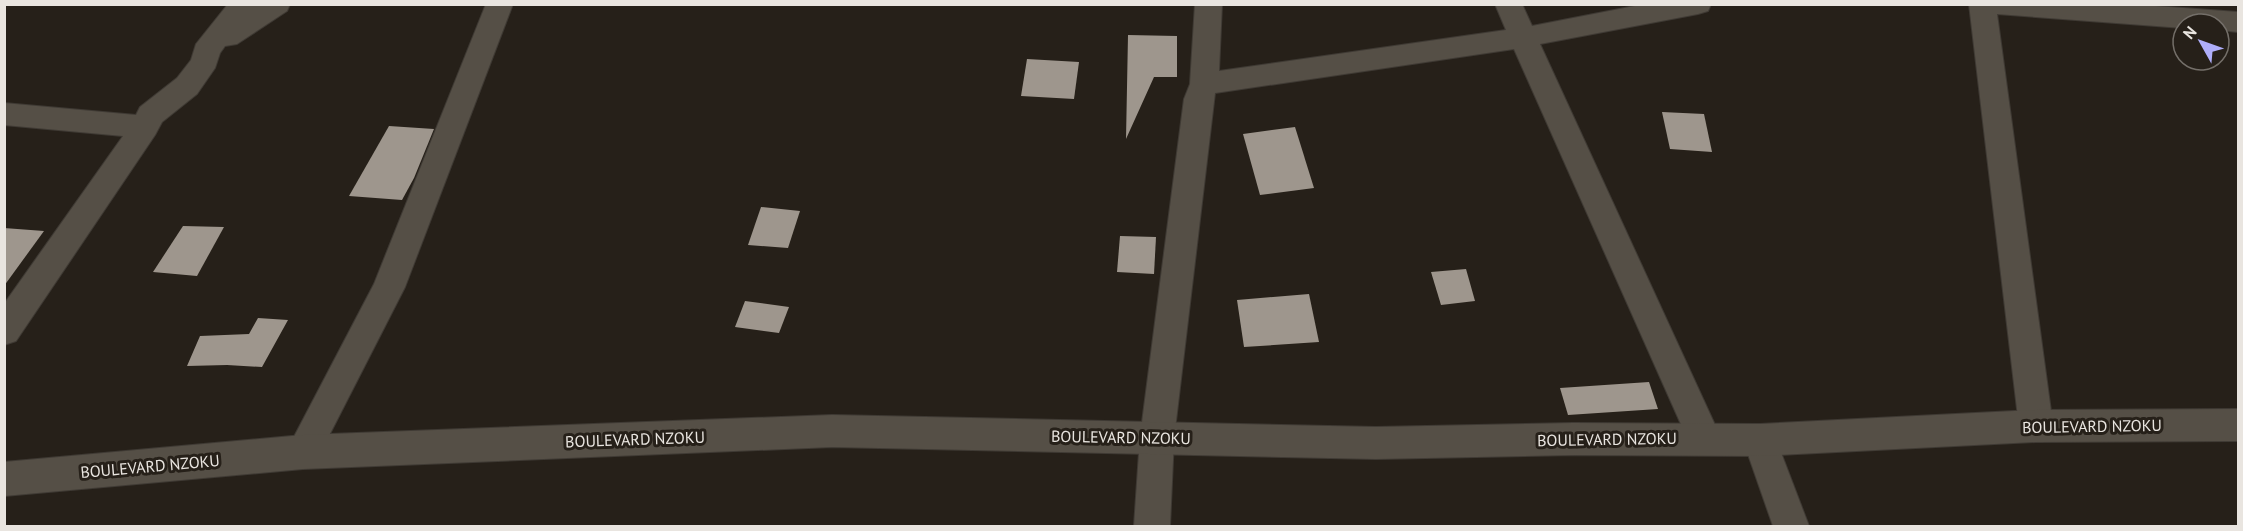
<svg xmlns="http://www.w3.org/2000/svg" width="2243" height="531" font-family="'PT Sans',sans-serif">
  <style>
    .building { fill: #9e968d }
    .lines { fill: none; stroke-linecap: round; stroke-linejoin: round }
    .street-casing { stroke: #3f3a34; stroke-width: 2 }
    .secondary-casing { stroke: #3f3a34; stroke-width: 2 }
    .street { fill: #554f46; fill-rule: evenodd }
    .secondary { fill: #554f46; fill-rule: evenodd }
    .labels { text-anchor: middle; stroke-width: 6; stroke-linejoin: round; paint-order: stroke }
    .street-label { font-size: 16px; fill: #e9e5e0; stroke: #262019 }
  </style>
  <rect width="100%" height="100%" fill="#262019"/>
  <g class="building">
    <path d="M1128,35L1177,36V77H1154L1126,139Z"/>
    <path d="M1027,59L1079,62L1074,99L1021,96Z"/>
    <path d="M1662,112L1704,114L1712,152L1670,149Z"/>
    <path d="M389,126L434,129L414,178L402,200L349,196Z"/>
    <path d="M1295,127L1314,188L1260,195L1243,134Z"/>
    <path d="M761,207L800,211L788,248L748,245Z"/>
    <path d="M183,226L224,227L197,276L153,272Z"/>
    <path d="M4,228L44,231L4,286Z"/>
    <path d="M1120,236L1156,237L1154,274L1117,272Z"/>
    <path d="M1466,269L1475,301L1441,305L1431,272Z"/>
    <path d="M1309,294L1319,342L1244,347L1237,300Z"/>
    <path d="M745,301L789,307L779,333L735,327Z"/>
    <path d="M258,318L288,320L262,367L227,365L187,366L200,336L249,334Z"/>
    <path d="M1649,382L1658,409L1568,415L1560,388Z"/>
  </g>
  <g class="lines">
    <g class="street-casing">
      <g id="street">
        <path d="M228,4H290L287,11L237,44L225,46L220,53L215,68L197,94L162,122L155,135L16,341L4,345V304L123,136L4,125V103L136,115L140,107L177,78L191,60L196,44Z"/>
        <path d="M486,4H513L405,287L315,463L303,468L291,463L286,452L374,284Z"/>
        <path d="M1195,4H1222L1219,71L1506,30L1495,4H1522L1532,26L1645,4H1711L1708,11L1698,14L1540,44L1721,438L1716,449L1704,454L1692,449L1514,49L1215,93L1174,438L1170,526H1134L1140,438L1184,99L1190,84Z"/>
        <path d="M1969,4H2128L2238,12V32L2219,30V24H2183V28L1997,14L2053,426L2048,437L2036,441L2024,437L2019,426Z"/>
        <path d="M1760,424L1772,429L1809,526H1773L1743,440L1748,429Z"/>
      </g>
    </g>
    <g class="secondary-casing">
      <path id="secondary" d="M2238,409V441L2036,442L1760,456L1573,455L1376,459L832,447L303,469L4,496V462L303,435L832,415L1376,427L1573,423L1760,424L2036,410Z"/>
    </g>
    <use href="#street" class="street"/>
    <use href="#secondary" class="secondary"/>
  </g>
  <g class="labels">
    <g class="street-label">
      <text transform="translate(2092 426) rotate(-1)" y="6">BOULEVARD NZOKU</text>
      <text transform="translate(1121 437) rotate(1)" y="6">BOULEVARD NZOKU</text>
      <text transform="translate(635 439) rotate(-2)" y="6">BOULEVARD NZOKU</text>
      <text transform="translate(1607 439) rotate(-1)" y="6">BOULEVARD NZOKU</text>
      <text transform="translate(150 466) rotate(-5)" y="6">BOULEVARD NZOKU</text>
    </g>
  </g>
  <rect width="2243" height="531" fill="none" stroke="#e9e5e0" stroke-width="12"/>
  <g transform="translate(2201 42) rotate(310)"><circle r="28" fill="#262019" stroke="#746f69" stroke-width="1.5"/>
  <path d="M0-4.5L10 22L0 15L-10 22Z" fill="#afaefa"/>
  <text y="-9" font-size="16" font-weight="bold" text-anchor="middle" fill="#e9e5e0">N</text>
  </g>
</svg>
